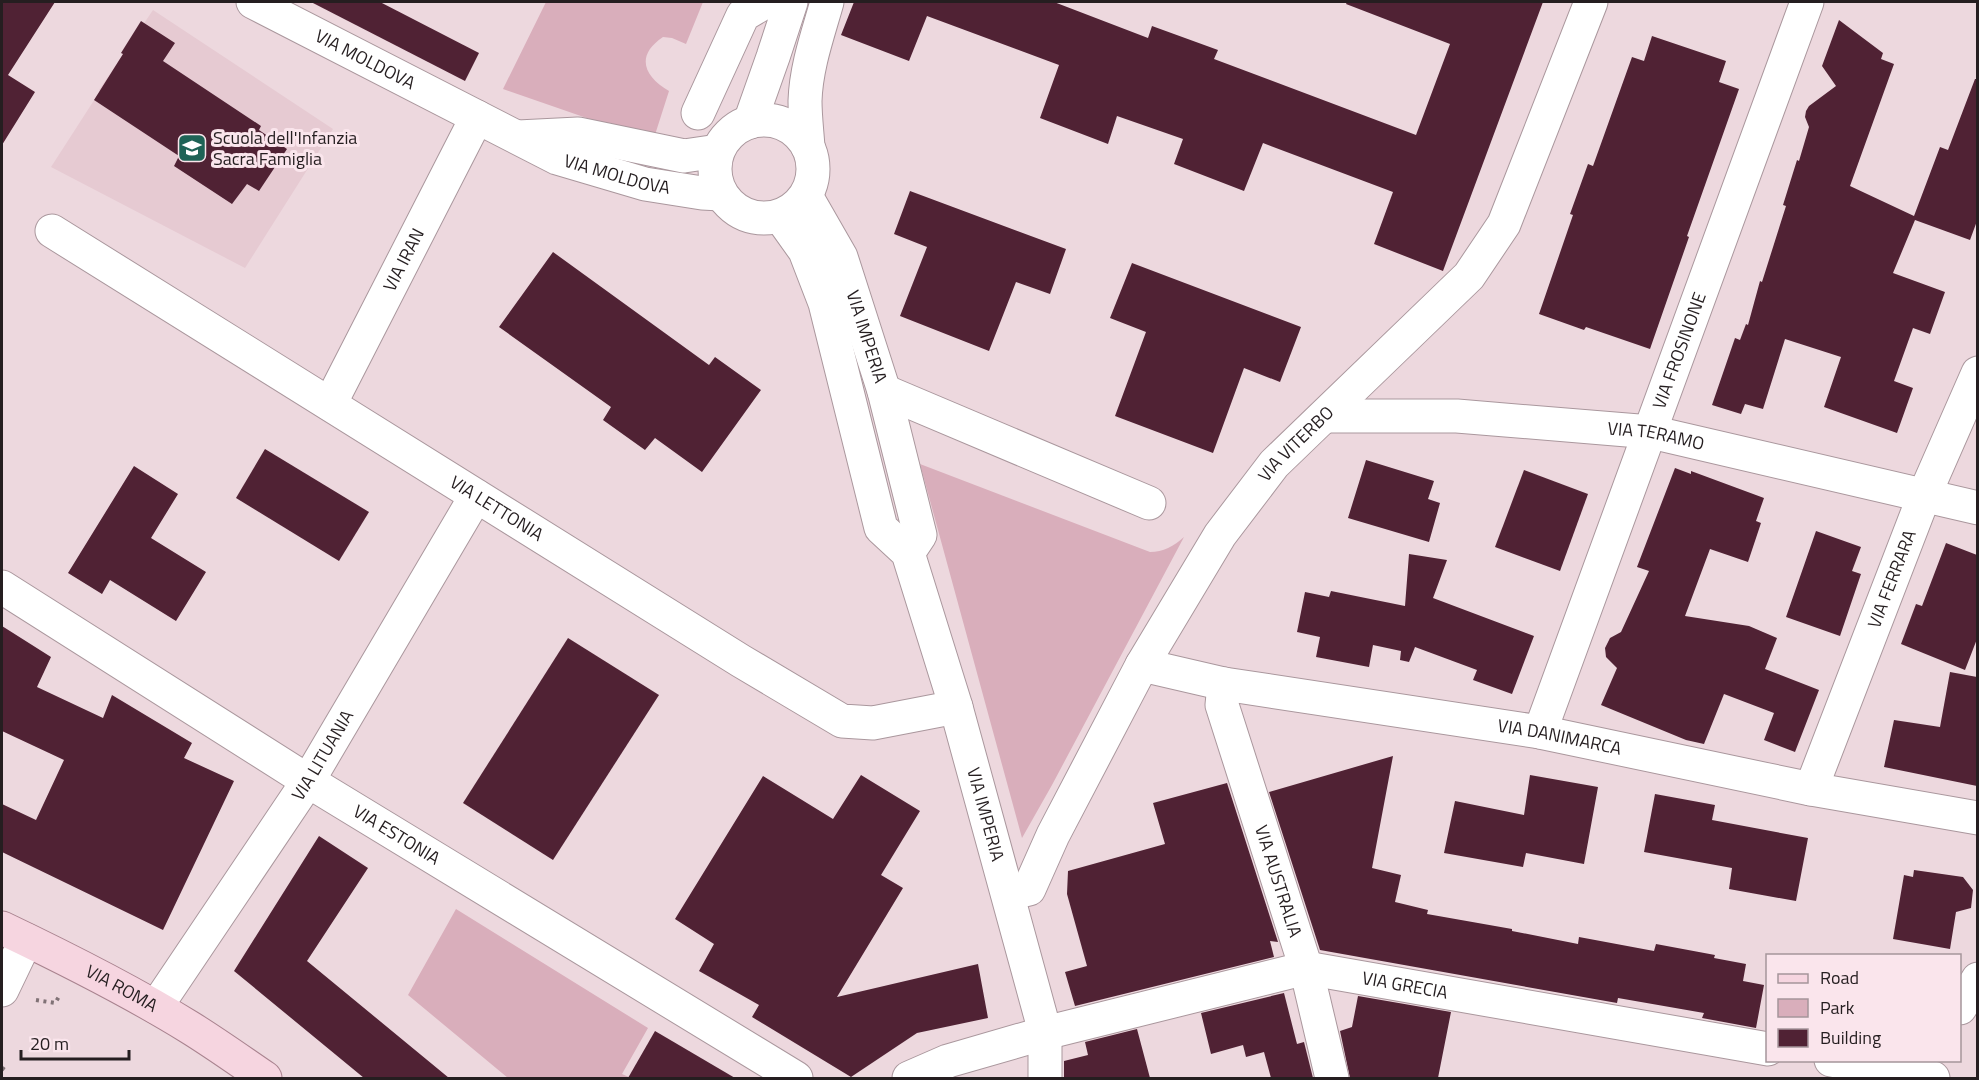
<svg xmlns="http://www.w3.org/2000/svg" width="1979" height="1080" font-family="'Titillium Web',sans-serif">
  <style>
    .built { fill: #e6cad2 }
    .green { fill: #d9aebb }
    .building { fill: #502234 }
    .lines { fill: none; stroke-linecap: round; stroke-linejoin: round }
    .minor-casing { stroke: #aa979d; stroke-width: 35 }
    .major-casing { stroke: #a9838f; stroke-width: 35 }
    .path { stroke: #807276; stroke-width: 4; stroke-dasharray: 3 4.5; stroke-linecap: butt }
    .minor { stroke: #fff; stroke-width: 33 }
    .major { stroke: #f6d5e0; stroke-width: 33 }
    .labels { text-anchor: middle; stroke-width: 6; stroke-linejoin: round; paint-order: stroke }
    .street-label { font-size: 18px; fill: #251e20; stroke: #fae5ec }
    .poi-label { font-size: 18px; fill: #251e20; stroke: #fae5ec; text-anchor: start }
  </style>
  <rect width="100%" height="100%" fill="#edd8de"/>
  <path class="built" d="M153,10L333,129L245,268L51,167L100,91L99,90Z"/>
  <g class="green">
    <path d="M546,2H703L686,44L672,38L663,37C635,56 644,76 669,91L653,141L503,89Z"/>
    <path d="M920,464L1150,552C1163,552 1174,546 1184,537L1052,785L1022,838Z"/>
    <path d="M456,909L648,1028L622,1074L631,1078H508L408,995Z"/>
  </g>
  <g class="building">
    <path d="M2,2H55L8,75L35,92L2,145Z"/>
    <path d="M311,2H380L479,53L465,81Z"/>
    <path d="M854,2H1054L1148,38L1152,26L1218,50L1214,59L1416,135L1450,44L1346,4L1347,2H1543L1443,271L1374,244L1393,192L1263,143L1244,191L1174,164L1183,139L1117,116L1108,144L1040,118L1059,65L927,16L909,61L841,35Z"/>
    <path d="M1839,20L1883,53L1881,59L1894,64L1850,186L1914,216L1940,147L1948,150L1975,79H1977V221L1970,240L1915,220L1893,273L1945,292L1930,334L1913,328L1894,381L1913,388L1897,433L1824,407L1841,357L1785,339L1763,409L1745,404L1741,414L1712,405L1735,338L1740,340L1746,324L1748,325L1760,281L1762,282L1786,206L1783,205L1797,160L1799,161L1809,127L1805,117L1806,111L1809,106L1836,86L1822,66Z"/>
    <path d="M141,21L175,43L163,61L261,126L259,130L287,149L259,191L247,184L232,204L174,166L179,156L94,100L123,54L121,53Z"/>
    <path d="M1652,36L1726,61L1719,82L1739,89L1687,236L1689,237L1650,349L1586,327L1584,330L1539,314L1573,215L1570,214L1588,164L1593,166L1632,57L1644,61Z"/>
    <path d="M910,191L1066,249L1050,294L1016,282L989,351L900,316L927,247L894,234Z"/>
    <path d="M553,252L709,365L715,357L761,390L702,472L655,438L645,450L603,420L611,407L499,327Z"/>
    <path d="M1132,263L1301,327L1280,382L1244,368L1213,453L1115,416L1146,332L1110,318Z"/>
    <path d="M265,449L369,512L339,561L236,498Z"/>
    <path d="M1366,460L1434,481L1428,499L1440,503L1429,542L1348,518Z"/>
    <path d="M134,466L178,494L151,538L206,572L176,621L110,580L102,594L68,573Z"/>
    <path d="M1675,468L1691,474V471L1764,498L1756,521L1761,523L1748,562L1710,549L1685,616L1749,626L1777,638L1765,669L1819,690L1795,752L1764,740L1774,713L1724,694L1704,744L1686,740L1601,705L1617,668L1606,657L1605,648L1610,638L1621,632L1649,571L1637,567Z"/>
    <path d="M1524,470L1588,494L1560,571L1495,547Z"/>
    <path d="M1816,531L1861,547L1852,571L1861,574L1840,636L1786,617Z"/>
    <path d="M1946,543L1977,555V639L1965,670L1901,644L1916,604L1922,606Z"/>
    <path d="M1409,554L1447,560L1433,598L1534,636L1512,694L1473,680L1477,670L1415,647L1409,662L1400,660L1401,651L1373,645L1369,667L1316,657L1320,637L1297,632L1305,592L1329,597L1331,591L1405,606Z"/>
    <path d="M2,626L51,657L37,687L103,718L112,695L192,743L184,758L234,781L163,930L2,852V804L36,820L64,760L2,731Z"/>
    <path d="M568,638L659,695L553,860L463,803Z"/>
    <path d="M1950,672L1977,677V786L1884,767L1894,720L1940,727Z"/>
    <path d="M1393,756L1372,868L1401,875L1395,902L1428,910L1427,914L1512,929V931L1578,944L1579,937L1654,951L1656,944L1715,955L1714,958L1746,964L1743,981L1764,985L1756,1028L1702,1018L1704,1013L1618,998L1617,1003L1320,950L1269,792Z"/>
    <path d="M861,775L920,811L881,875L903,888L837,997L978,964L988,1018L917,1033L851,1077L752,1017L759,1005L699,971L714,944L675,919L763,776L833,819Z"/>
    <path d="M1530,775L1598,787L1584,864L1526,853L1523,867L1444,853L1455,801L1524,815Z"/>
    <path d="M1227,783L1278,942L1270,941L1274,957L1075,1006L1065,972L1087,966L1067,894L1068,871L1165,844L1153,803Z"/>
    <path d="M1655,794L1715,805L1712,820L1808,838L1796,901L1729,889L1732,868L1644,852Z"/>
    <path d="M319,836L368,868L307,961L449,1078H364L234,971Z"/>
    <path d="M1914,870L1963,877L1973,890L1971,908L1956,912L1950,949L1893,939L1904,875L1913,877Z"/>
    <path d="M1284,993L1297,1044L1304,1042L1313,1078H1271L1264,1052L1246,1057L1243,1045L1211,1054L1201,1013Z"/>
    <path d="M1358,996L1451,1012L1438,1078H1350L1340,1031L1352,1027Z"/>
    <path d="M1137,1029L1150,1078H1064V1061L1088,1055L1085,1042Z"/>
    <path d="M655,1031L735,1078H628Z"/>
  </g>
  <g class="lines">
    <g class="minor-casing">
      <g id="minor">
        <path id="s1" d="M253,2L557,158L645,184L702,193L721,194"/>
        <path d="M698,113L743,15L765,2"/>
        <circle cx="764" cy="169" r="49"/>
        <path d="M750,122L773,57L791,2"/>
        <path d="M518,137L578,134L684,156L718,151"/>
        <path d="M808,147C807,132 805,116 805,101C806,67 818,34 827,2"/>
        <path id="s2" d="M806,196L841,257L884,391L920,535L908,553"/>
        <path id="s3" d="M780,216L805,251L825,303L881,528L908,553L956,707L1042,1021L1045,1033V1078"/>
        <path id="s4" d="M52,231L741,661L842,721L873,723L956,707"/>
        <path d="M884,391L1149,503"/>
        <path id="s5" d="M330,404L477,117"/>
        <path id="s6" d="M1325,416H1457L1651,432L1978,508"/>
        <path id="s7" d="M2,587L308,781L796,1078"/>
        <path id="s8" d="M1142,665L1224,684L1540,732L1811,789L1978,818"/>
        <path id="s9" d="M1224,684L1222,705L1306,968L1332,1078"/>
        <path id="s10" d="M1540,732L1807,2"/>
        <path id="s11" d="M1811,789L1924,496L1978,373"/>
        <path id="s12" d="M1008,894L1029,889L1053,835L1142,665L1220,535L1274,464L1469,276L1504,224L1591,2"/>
        <path d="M2,990L26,940"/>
        <path id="s13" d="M156,1007L308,781L476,496"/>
        <path d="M1960,1008L1978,979"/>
        <path d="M1831,1060L1933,1078"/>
        <path id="s14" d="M909,1078L948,1061L1045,1033L1306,968L1768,1049"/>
      </g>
    </g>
    <g class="major-casing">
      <g id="major">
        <path id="s15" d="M2,928C65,958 129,990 189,1027C215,1043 240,1061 265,1078"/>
      </g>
    </g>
    <g class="path">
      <path d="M36,1000L55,1003L60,995"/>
      <path d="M2,1068L8,1072"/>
    </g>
    <use href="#minor" class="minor"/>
    <use href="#major" class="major"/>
  </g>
  <defs>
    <g id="school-square" transform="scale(1.5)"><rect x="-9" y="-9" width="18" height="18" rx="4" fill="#1e6356" stroke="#fae5ec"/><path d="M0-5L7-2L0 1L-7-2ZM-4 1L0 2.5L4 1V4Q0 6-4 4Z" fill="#fff"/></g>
  </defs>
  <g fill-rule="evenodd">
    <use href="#school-square" x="192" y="148"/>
  </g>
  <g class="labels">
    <g class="street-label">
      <text dy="6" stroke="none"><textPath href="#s1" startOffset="126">VIA MOLDOVA</textPath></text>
      <text dy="6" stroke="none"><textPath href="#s1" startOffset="404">VIA MOLDOVA</textPath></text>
      <text dy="6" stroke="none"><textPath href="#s5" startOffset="162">VIA IRAN</textPath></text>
      <text dy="6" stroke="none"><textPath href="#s2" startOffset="154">VIA IMPERIA</textPath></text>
      <text dy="6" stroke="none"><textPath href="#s10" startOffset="406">VIA FROSINONE</textPath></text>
      <text dy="6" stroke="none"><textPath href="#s6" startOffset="332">VIA TERAMO</textPath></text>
      <text dy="6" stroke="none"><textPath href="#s12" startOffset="543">VIA VITERBO</textPath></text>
      <text dy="6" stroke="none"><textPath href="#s4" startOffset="524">VIA LETTONIA</textPath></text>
      <text dy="6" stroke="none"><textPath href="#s11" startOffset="225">VIA FERRARA</textPath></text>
      <text dy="6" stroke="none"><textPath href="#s8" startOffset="424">VIA DANIMARCA</textPath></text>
      <text dy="6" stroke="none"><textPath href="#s13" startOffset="302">VIA LITUANIA</textPath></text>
      <text dy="6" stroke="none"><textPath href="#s3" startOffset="640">VIA IMPERIA</textPath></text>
      <text dy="6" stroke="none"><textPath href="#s7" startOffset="466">VIA ESTONIA</textPath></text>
      <text dy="6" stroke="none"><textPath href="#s9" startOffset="206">VIA AUSTRALIA</textPath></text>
      <text dy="6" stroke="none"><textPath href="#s14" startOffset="513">VIA GRECIA</textPath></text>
      <text dy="6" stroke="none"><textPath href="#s15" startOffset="134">VIA ROMA</textPath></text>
    </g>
    <g class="poi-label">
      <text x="213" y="144">Scuola dell'Infanzia<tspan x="213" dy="21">Sacra Famiglia</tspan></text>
    </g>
  </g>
  <rect width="1979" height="1080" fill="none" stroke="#251e20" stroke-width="6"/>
  <rect x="1766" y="954" width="195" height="108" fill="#fae5ec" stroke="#a5959a" stroke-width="1.5"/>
  <rect x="1778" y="974" width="30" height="9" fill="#f6d5e0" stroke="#a5959a" stroke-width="1.5"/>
  <text x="1820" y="984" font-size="18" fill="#251e20">Road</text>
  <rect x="1778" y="999" width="30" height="18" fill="#d9aebb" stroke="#a5959a" stroke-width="1.5"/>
  <text x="1820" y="1014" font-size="18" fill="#251e20">Park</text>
  <rect x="1778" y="1029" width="30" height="18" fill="#502234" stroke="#a5959a" stroke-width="1.5"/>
  <text x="1820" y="1044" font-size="18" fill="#251e20">Building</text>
  <path d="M21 1050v9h108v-9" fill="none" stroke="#251e20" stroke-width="3"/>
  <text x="30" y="1050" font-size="18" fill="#251e20" stroke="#fae5ec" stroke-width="4.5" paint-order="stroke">20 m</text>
</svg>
